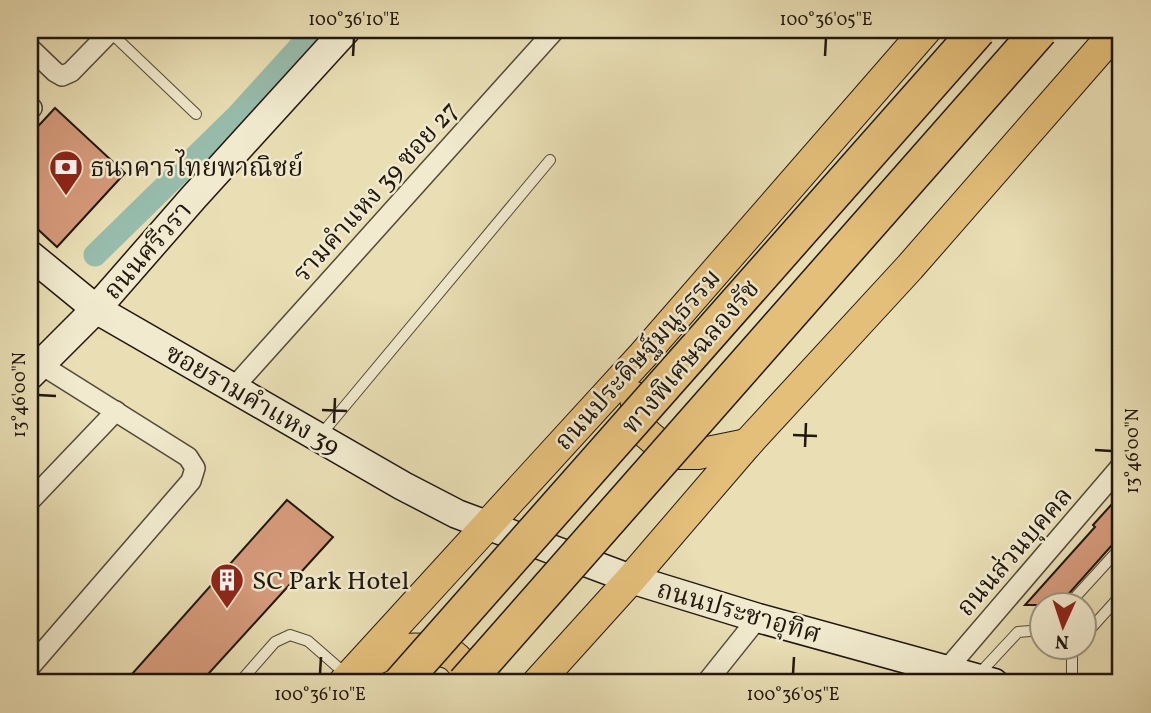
<svg xmlns="http://www.w3.org/2000/svg" width="1151" height="713" font-family="Vollkorn,'Noto Serif Thai',serif">
  <style>
    .lines { fill: none; stroke-linecap: round; stroke-linejoin: round }
    .canal { stroke: #97bcac; stroke-width: 23 }
    .building { fill: #d59a7b; stroke: #20170f; stroke-width: 2 }
    .lane-casing { stroke: #524938; stroke-width: 12 }
    .street-casing { stroke: #524938; stroke-width: 22 }
    .secondary-casing { stroke: #20170f; stroke-width: 31 }
    .primary-casing { stroke: #20170f; stroke-width: 32 }
    .lane { stroke: #f1eace; stroke-width: 10 }
    .street { stroke: #f1eace; stroke-width: 19 }
    .secondary { stroke: #f1eace; stroke-width: 28 }
    .primary { stroke: #e4bf7a; stroke-width: 30 }
    .highway-bridge-casing { stroke: #20170f; stroke-width: 38; stroke-linecap: butt }
    .highway-bridge { stroke: #e4bf7a; stroke-width: 35 }
    .ticks { fill: none; stroke: #20170f; stroke-width: 2.5 }
    .labels { text-anchor: middle; stroke-width: 5; stroke-linejoin: round; paint-order: stroke }
    .poi-label { font-size: 26px; fill: #20170f; stroke: #f1eace; text-anchor: start }
    .street-label { font-size: 26px; fill: #20170f; stroke: #f1eace }
    .neatline { fill: none; stroke: #20170f; stroke-width: 2.5 }
    .ticks-label { font-size: 18px; text-anchor: middle; fill: #20170f }
  </style>
  <rect width="100%" height="100%" fill="#e9deb4"/>
  <filter id="stains"><feTurbulence type="fractalNoise" baseFrequency=".00286" numOctaves="4"/><feColorMatrix values="0 0 0 0 .2 0 0 0 0 .09 0 0 0 0 .02 0 0 0 .5 -.17"/></filter>
  <radialGradient id="worn" r=".72"><stop offset=".6" stop-color="#630" stop-opacity="0"/><stop offset="1" stop-color="#630" stop-opacity=".3"/></radialGradient>
  <g class="lines">
    <path class="canal" d="M95,255L238,115L315,30"/>
  </g>
  <g class="building">
    <path d="M55,108L125,173L57,247L30,222V135Z"/>
    <path d="M1121,494V535L1064,599L1062,605H1025L1095,527L1093,525Z"/>
    <path d="M287,500L333,537L200,683H124Z"/>
  </g>
  <g class="lines">
    <g class="lane-casing">
      <g id="lane">
        <path d="M110,32L196,114"/>
        <path d="M319,437L550,160"/>
        <path d="M1069,604L1121,547"/>
        <path d="M1084,636L1121,595"/>
        <path d="M978,675L1018,632L1042,630"/>
        <path d="M239,683L275,642L290,635L308,641L348,676"/>
        <path d="M1072,683V650L1075,646"/>
      </g>
    </g>
    <g class="street-casing">
      <g id="street">
        <path d="M30,48L55,72L62,76L71,72L112,30"/>
        <path d="M30,106L32,108"/>
        <path d="M234,387L555,30"/>
        <path d="M30,501L116,411"/>
        <path d="M30,667L191,481L195,468L188,457L40,364"/>
        <path d="M706,683L758,618"/>
        <path d="M935,683L1121,466"/>
      </g>
    </g>
    <g class="secondary-casing">
      <g id="secondary">
        <path d="M30,255L96,309L403,486L457,514L631,579L758,618L994,683"/>
        <path d="M30,375L96,309L193,198L346,30"/>
      </g>
    </g>
    <g class="primary-casing">
      <g id="primary">
        <path d="M635,397L639,427L670,454H698L747,444"/>
        <path d="M365,665C376,659 388,653 400,650C413,647 443,649 454,656C462,662 469,675 472,683"/>
        <path d="M343,683L643,355L926,30"/>
        <path d="M537,683L631,579L747,444L910,267L1117,30"/>
      </g>
    </g>
    <use href="#lane" class="lane"/>
    <use href="#street" class="street"/>
    <use href="#secondary" class="secondary"/>
    <use href="#primary" class="primary"/>
    <g class="highway-bridge-casing">
      <g id="highway-bridge">
        <path d="M401,683L978,30"/>
        <path d="M465,683L1040,30"/>
      </g>
    </g>
    <use href="#highway-bridge" class="highway-bridge"/>
  </g>
  <path class="ticks" d="M353,56L354,38M825,56L826,38M38,395L56,396M322,410L347,411M334,423L335,398M793,435L817,436M805,447L806,423M1095,450L1112,451M320,674L321,657M793,674L794,657"/>
  <defs>
    <g id="bank-pin" transform="scale(1.75)"><path d="M0 17L-7.5 6A9.5 9.5 0 1 1 7.5 6Z" fill="#8f2418" stroke="#f1eace"/><path d="M-6-4H6V4H-6ZM0-2.3a2.3 2.3 0 1 0 0 4.6a2.3 2.3 0 1 0 0-4.6Z" fill="#fff"/></g>
    <g id="building-pin" transform="scale(1.75)"><path d="M0 17L-7.5 6A9.5 9.5 0 1 1 7.5 6Z" fill="#8f2418" stroke="#f1eace"/><path d="M-4-6H4V6H1V3H-1V6H-4ZM-2.5-4.3h1.7v1.8h-1.7ZM.8-4.3h1.7v1.8H.8ZM-2.5-1h1.7V.8h-1.7ZM.8-1h1.7V.8H.8Z" fill="#fff"/></g>
  </defs>
  <g fill-rule="evenodd">
    <use href="#bank-pin" x="66" y="167"/>
    <use href="#building-pin" x="227" y="580"/>
  </g>
  <g class="labels">
    <g class="poi-label">
      <text x="90" y="176">ธนาคารไทยพาณิชย์</text>
      <text x="252" y="589">SC Park Hotel</text>
    </g>
    <g class="street-label">
      <text transform="translate(375 191) rotate(-48)" y="9">รามคำแหง 39 ซอย 27</text>
      <text transform="translate(147 250) rotate(-49)" y="9">ถนนศรีวรา</text>
      <text transform="translate(690 356) rotate(-49)" y="9">ทางพิเศษฉลองรัช</text>
      <text transform="translate(637 359) rotate(-48)" y="9">ถนนประดิษฐ์มนูธรรม</text>
      <text transform="translate(253 399) rotate(30)" y="9">ซอยรามคำแหง 39</text>
      <text transform="translate(1014 551) rotate(-49)" y="9">ถนนส่วนบุคคล</text>
      <text transform="translate(739 611) rotate(16)" y="9">ถนนประชาอุทิศ</text>
    </g>
  </g>
  <rect width="1151" height="713" fill="none" stroke="#e9deb4" stroke-width="77"/>
  <g transform="translate(1063 626) rotate(183)"><circle r="33" fill="#f1eace" stroke="#9d9682" stroke-width="2"/>
  <path d="M0-5L12 26L0 18L-12 26Z" fill="#8f2418"/>
  <text y="-10" font-size="19" font-weight="bold" text-anchor="middle" fill="#20170f">N</text>
  </g>
  <rect x="38" y="38" width="1074" height="636" class="neatline"/>
  <g class="ticks-label">
    <text x="354" y="25">100°36'10"E</text>
    <text x="826" y="25">100°36'05"E</text>
    <text transform="translate(19 395) rotate(-90)" y="6">13°46'00"N</text>
    <text transform="translate(1132 451) rotate(-90)" y="6">13°46'00"N</text>
    <text x="320" y="700">100°36'10"E</text>
    <text x="793" y="700">100°36'05"E</text>
  </g>
  <rect width="100%" height="100%" filter="url(#stains)"/>
  <rect width="100%" height="100%" fill="url(#worn)"/>
</svg>
